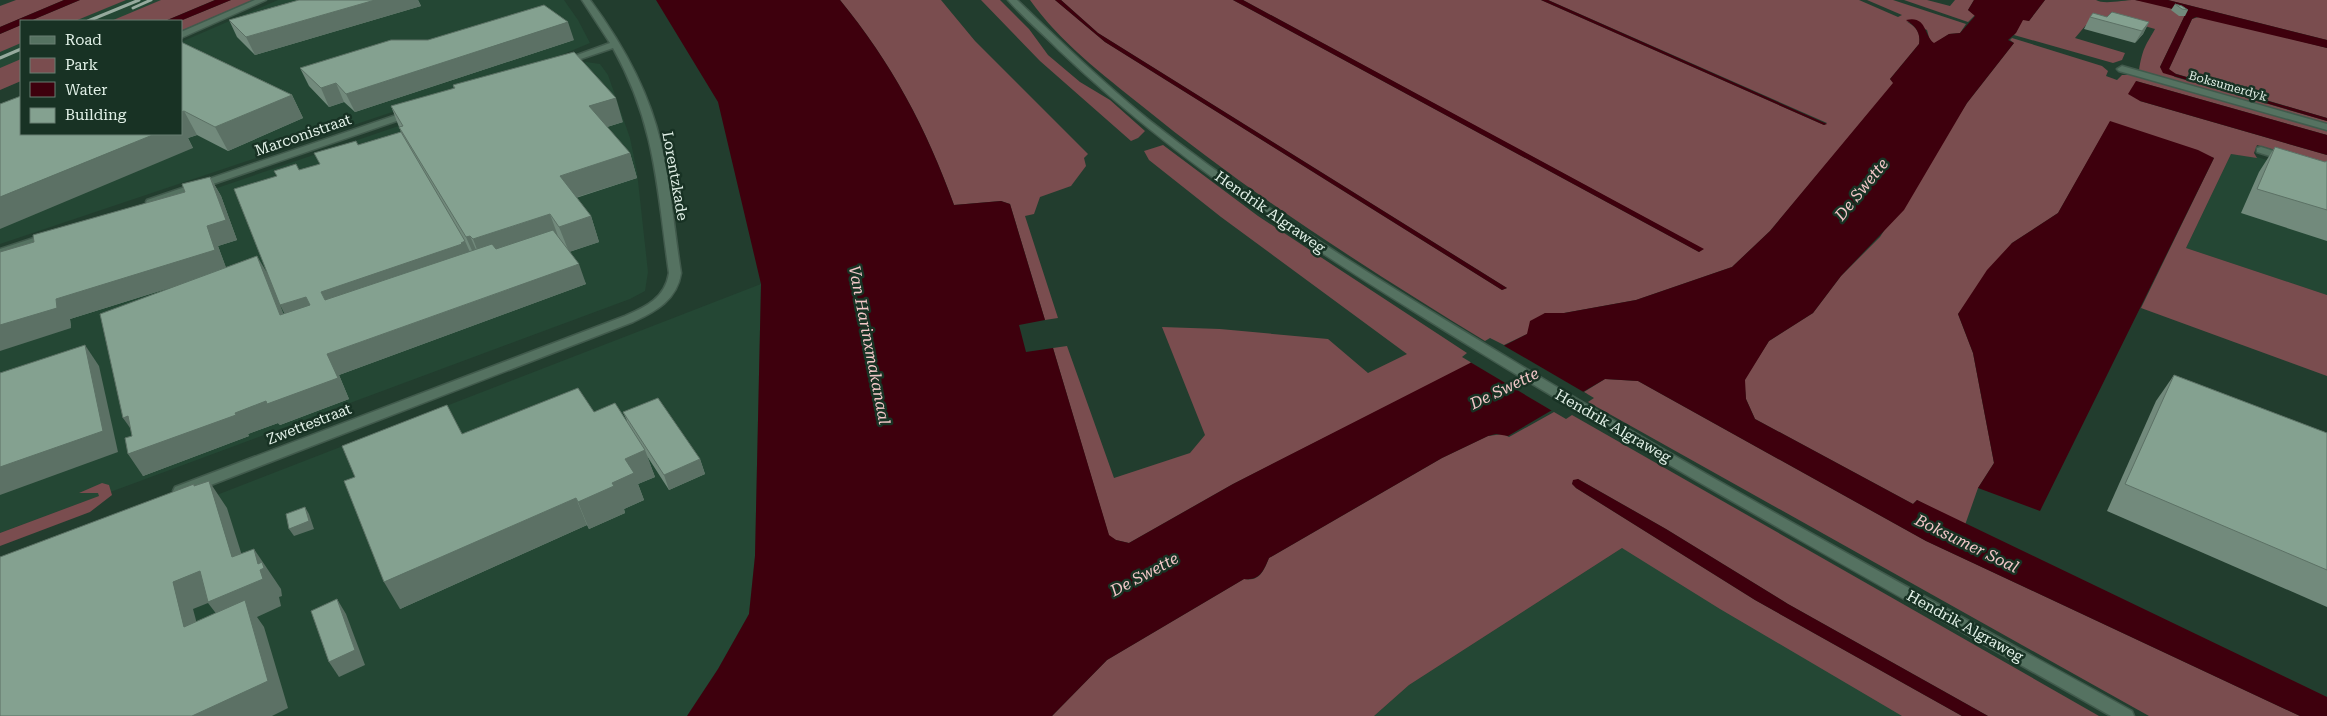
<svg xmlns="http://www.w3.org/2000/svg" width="2327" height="716" font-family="'Roboto Serif',serif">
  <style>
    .built { fill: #244734 }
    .green { fill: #7a4d4f }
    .water { fill: #3e000d }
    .pier { fill: #223d2e }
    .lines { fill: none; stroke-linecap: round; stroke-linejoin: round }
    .minor-casing { stroke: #415a4c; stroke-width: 3 }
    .minor { fill: #557261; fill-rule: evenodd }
    .rail { stroke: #96aa9e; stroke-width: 3 }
    .wall { fill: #728a7c; fill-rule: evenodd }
    .shaded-wall { fill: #5c7165 }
    .building { fill: #84a190; stroke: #5c7165 }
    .labels { text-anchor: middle; stroke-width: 5; stroke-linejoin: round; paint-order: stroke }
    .far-street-label { font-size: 12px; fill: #e1f0e7; stroke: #183224 }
    .street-label { font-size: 15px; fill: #e1f0e7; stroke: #183224 }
    .water-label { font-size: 16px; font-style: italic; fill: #f2c7c8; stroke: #183224 }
  </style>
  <rect width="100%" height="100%" fill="#223d2e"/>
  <g class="built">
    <path d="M80,0H215L165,21H30Z"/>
    <path d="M278,0H564L578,20L590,43L559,56L0,244V122L21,134H181V42Z"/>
    <path d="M21,25V81L0,90V34Z"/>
    <path d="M586,62L600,64L608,75L630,138L637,172L648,272L645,291L630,299L0,533V262Z"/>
    <path d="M2231,154L2257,157L2327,178V295L2186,248Z"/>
    <path d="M761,284L755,556L749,614L718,669L687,716H0V579Z"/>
    <path d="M1622,548L1962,716H1374L1409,685Z"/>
  </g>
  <g class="green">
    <path d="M16,0H64L0,27V6Z"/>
    <path d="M80,0H126L75,21H30Z"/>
    <path d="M161,0H215L165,21H111Z"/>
    <path d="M231,0H253L181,31L180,21Z"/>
    <path d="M840,0H941L975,41L1088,154L1084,158L1086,166L1071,186L1040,197L1034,214L1025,216L1058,318L1045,320L1010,204L1001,201L954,205C927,129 891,62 840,0Z"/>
    <path d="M981,0H1000L1029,29L1048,55L1080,82L1110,100L1145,131L1138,138L1131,141L1040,61Z"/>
    <path d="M1030,0H1055L1105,42L1502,290L1507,288L1098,33L1061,0H1233L1699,252L1703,249L1243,0H1541L1824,125L1827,123L1548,0H1859L1898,17L1902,15L1867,0H1893L1966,24L1960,33L1949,34L1934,44L1930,41L1927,30L1906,21C1916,27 1921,32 1919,44L1890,79L1894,83L1770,231L1732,267L1636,300L1564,313H1545L1527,334L1504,345L1490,338L1485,341C1367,269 1250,194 1142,106C1102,74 1060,42 1030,0Z"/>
    <path d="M1904,0H1927L1950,6L1955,0H1974L1968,10L1975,15L1968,22Z"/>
    <path d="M2045,0H2096C2104,5 2123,0 2135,0C2150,2 2172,7 2185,15L2160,67L2175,77L2327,121V124L2142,71L2139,70C2143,47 2145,47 2155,29L2141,25H2086L2075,38L2125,53L2122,60L2113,63L2014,35L2023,19L2029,21Z"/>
    <path d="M2168,0H2327V40Z"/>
    <path d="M2202,16L2327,48V118L2170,72L2169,69L2192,19Z"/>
    <path d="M21,25V43L0,52V34Z"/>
    <path d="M2012,38L2102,66L2108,71L2106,76L2117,80L2122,75H2132L2327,130V135L2136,81L2140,101L2327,155V165L2257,145L2254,153L2257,158L2231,154L2186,248L2327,295V376L2141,308L2214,158L2110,122L2058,213L2012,243L1958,314L1973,353L1994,463L1978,488L1965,525L1917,500L1913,504L1755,419L1746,399L1744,380L1769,341L1813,313L1841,276L1880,237L1967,103L2014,43L2010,40Z"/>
    <path d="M21,59V81L0,90V68Z"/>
    <path d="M1163,145L1258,216L1467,353L1462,357L1472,363L1233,484L1129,543L1116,540L1109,536L1053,348L1067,346L1114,478L1190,453L1205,435L1162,327L1220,329L1328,339L1368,373L1407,354L1221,217L1149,160L1144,151Z"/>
    <path d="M1605,379L1638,381L1926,541L2300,716H2149L1588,402L1594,398L1584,392Z"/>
    <path d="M1554,412L1566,419L1572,415L2099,716H1988L1788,604L1666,529L1578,479L1572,483L1576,488L1755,600L1962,716H1902L1720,609L1622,548L1409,685L1374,716H1052L1107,660L1244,579C1260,582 1264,570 1269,558L1442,458L1488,436L1503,434L1509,437Z"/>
    <path d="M102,483L109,485L112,495L90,512L0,546V533L99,496L98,493H79Z"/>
  </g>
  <g class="water">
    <path d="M64,0H80L30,21H21V25L0,34V27Z"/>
    <path d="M215,0H231L180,21H165Z"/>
    <path d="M656,0H840C891,62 927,129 954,205L1001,201L1010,204L1045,320L1019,325L1026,352L1053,348L1109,535L1116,540L1129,543L1233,484L1527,334L1530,321L1545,313H1564L1636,300L1732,267L1770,231L1893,83L1890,79L1919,44C1921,32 1915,26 1906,20C1927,15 1924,36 1934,43L1949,34L1960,33L1975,16L1968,10L1974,0H2045L2029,21L2023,20L2016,33L2008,40L2014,43L1967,103L1904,210L1841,276L1813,313L1769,341L1745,380L1746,399L1755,419L1913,504L1917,500L2327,697V716H2300L1926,541L1638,381L1605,379L1508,436L1496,434L1488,436L1442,458L1269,558C1264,570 1260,581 1244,579L1107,660L1052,716H687L718,669L749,614L755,556L761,284L718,102Z"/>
    <path d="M1055,0H1061L1098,33L1507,288L1502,290L1105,42Z"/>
    <path d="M1233,0H1243L1704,249L1699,252Z"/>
    <path d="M1541,0H1548L1827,124L1824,125Z"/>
    <path d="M2135,0H2168L2327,40V48L2196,17L2192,19L2169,69L2176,74L2327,118V121L2163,73L2160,67L2185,15L2177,10Z"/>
    <path d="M2136,81L2327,135V155L2140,101L2128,94Z"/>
    <path d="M2110,121L2198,150L2214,158L2040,511L1978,488L1994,463L1973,353L1958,314L1987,270L2012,243L2058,213Z"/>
    <path d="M1578,479L1666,529L1788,604L1988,716H1962L1755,600L1576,488L1572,484L1573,480Z"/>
  </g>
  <path class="pier" d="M1501,344L1587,394L1554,412L1470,362Z"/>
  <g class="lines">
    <g class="minor-casing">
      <g id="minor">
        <path d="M255,0H266L181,38V32Z"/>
        <path d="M582,0H590C622,43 649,91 661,144C671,186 674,230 681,273C677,300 656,311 633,322L185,495H175L173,491L175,487L625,316C646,307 665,298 669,273C657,189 656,125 613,48L566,64L558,62L610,43Z"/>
        <path d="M1008,0H1017C1060,41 1103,83 1150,121C1260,208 1380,281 1500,353C1707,478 1920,594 2132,711L2134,716H2111C1896,594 1679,474 1468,345C1325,257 1182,167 1060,51C1043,34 1024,18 1008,0Z"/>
        <path d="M2122,66L2327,124V130L2119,71L2117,69Z"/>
        <path d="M411,110L414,111V115L155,204L151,205L146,202L147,200Z"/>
        <path d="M2261,147L2290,156L2291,158L2286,161L2257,152V148Z"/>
        <path d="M49,233L55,236L53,238L0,256V249Z"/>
      </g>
    </g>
    <use href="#minor" class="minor"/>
    <g class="rail">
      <path d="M133,8L151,0"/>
      <path d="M88,21L139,0"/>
      <path d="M0,58L21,49"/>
    </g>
  </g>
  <g class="wall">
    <path d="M299,0H418L421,6L255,55L237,37L229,20Z"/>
    <path d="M2175,4L2188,10L2185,16H2179L2171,10Z"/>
    <path d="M2090,17H2107L2149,22L2143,34L2135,43L2084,29Z"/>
    <path d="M574,40L355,112L344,102L329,107L309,86L300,68Z"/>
    <path d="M181,42L292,95L303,118L228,151L197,135L188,138L193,148L21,134Z"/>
    <path d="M453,85L623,122L607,127L630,153L637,178L576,198L591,216L599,242L569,252L586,284L339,375L349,399L280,425L278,423L248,434L249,436L143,476L132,436L182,284L70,319L71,328L34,242L185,192L210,177L221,196L237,240L218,246L226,268L268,276L299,170L320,164L358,145L401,132L399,127L391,106L454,89ZM274,289L285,314H283Z"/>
    <path d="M2275,147L2325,162L2327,161V241L2241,213L2259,172Z"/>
    <path d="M2174,375L2327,433V607L2107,511L2156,401Z"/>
    <path d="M623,412L700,459L705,474L669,490L647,456L655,477L638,484L644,500L624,509L625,513L589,529L587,525L400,609L462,434L627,421Z"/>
  </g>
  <g class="shaded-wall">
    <path d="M375,0H418L421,6L255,55L246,37Z"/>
    <path d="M568,22L574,40L355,112L346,94Z"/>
    <path d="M2149,22L2143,34L2135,43L2142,31Z"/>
    <path d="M336,83L344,102L329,107L321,88Z"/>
    <path d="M292,95L303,118L228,151L215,127Z"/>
    <path d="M616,98L623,122L597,130L589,106Z"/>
    <path d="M184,111L197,135L188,138L193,148L0,229V197L155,134H181V112Z"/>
    <path d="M630,153L637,178L568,200L560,176Z"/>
    <path d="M210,177L221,196L237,240L218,246L227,270L70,319L71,328L0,351V325L207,226Z"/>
    <path d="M550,214L559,239L483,265L473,239Z"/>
    <path d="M591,216L599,242L569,252L559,227Z"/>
    <path d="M470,236L481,261L477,262L466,237Z"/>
    <path d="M465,241L474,261L325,300L321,292Z"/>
    <path d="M257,256L269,276L292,336L280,315Z"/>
    <path d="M579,264L586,284L339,375L349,399L280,425L278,423L248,434L249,436L143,476L128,454L235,413L327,354Z"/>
    <path d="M306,297L317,317L291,326L280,305Z"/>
    <path d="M85,345L99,366L118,452L0,495V467Z"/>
    <path d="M128,416L138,439L123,418Z"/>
    <path d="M645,450L655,477L638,484L644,500L624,509L625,513L589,529L578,502L612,483L625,459Z"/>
    <path d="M700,459L705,474L669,490L664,475Z"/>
    <path d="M209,481L227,508L251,584L258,564L254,549L281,589L282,596L279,597L281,606L257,617L264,627L288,708L272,716H192L228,629L208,603L193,609L205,654L184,627L173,582L232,557Z"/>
    <path d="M576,498L587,525L400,609L384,582Z"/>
    <path d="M305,507L309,514L314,529L294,536L289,529Z"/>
    <path d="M337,599L346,614L365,665L339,677L329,662Z"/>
  </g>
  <g class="building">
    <path d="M299,0H375L246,37L229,20Z"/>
    <path d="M2175,4L2182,6L2188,10L2182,9Z"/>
    <path d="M544,5L568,22L346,94L336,83L321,88L300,68L391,40H428Z"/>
    <path d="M2112,12L2149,22L2142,31L2090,17L2093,13L2107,17Z"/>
    <path d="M181,42L292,95L215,127L184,111L181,112Z"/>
    <path d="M574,52L616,98L589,106L630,153L560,176L591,216L559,227L550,214L473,239L470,236L466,237L399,127L403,126L391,106L455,88L453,85Z"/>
    <path d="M21,96V134H155L0,197V104Z"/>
    <path d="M401,132L465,241L461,243L462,244L321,292L325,300L492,244L496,249L553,230L579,264L327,354L338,378L267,404L266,401L235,413L236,415L128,454L125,438L132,436L128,416L123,418L100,314L257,256L280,315L310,305L306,297L280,305L234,189L277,176L274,171L296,164L299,170L320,164L314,153L356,141L358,145Z"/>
    <path d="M2275,147L2325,162L2327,161V210L2257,189Z"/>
    <path d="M210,177L226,220L207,226L215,250L56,299L57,308L0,325V252L34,242L33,235L185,192L182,184Z"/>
    <path d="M85,345L103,431L0,467V373Z"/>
    <path d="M2174,375L2327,433V570L2125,484Z"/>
    <path d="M578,388L594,412L615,403L645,450L625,459L634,473L612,483L614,486L578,502L576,498L384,582L344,481L355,477L342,446L447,405L462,434Z"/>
    <path d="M658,398L700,459L664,475L623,412Z"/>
    <path d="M209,481L232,557L254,549L258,564L262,562L264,568L260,570L263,579L208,602L200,571L173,582L184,627L245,600L268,681L192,716H0V557L194,484V486Z"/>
    <path d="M305,507L309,521L289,529L286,514Z"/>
    <path d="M337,599L355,650L329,662L311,611Z"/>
  </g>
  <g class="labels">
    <g class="far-street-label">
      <text transform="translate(2228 86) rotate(16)" y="4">Boksumerdyk</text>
    </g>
    <g class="street-label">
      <text transform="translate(303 135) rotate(-19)" y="5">Marconistraat</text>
      <text transform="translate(675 176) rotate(80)" y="5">Lorentzkade</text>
      <text transform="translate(1270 212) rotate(35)" y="5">Hendrik Algraweg</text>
      <text transform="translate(309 424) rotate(-21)" y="5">Zwettestraat</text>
      <text transform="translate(1613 426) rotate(30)" y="5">Hendrik Algraweg</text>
      <text transform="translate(1965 626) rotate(29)" y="5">Hendrik Algraweg</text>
    </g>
    <g class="water-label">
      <text transform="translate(1861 189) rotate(-51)" y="6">De Swette</text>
      <text transform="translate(870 345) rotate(79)" y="6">Van Harinxmakanaal</text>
      <text transform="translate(1504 388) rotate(-26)" y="6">De Swette</text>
      <text transform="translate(1967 543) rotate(26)" y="6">Boksumer Soal</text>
      <text transform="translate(1144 574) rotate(-28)" y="6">De Swette</text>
    </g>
  </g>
  <rect x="20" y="20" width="162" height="115" fill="#183224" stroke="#687e72"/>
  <rect x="30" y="36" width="25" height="8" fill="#557261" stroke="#687e72"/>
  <text x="65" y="45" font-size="15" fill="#e1f0e7">Road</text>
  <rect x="30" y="58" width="25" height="15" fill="#7a4d4f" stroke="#687e72"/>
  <text x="65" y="70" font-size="15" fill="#e1f0e7">Park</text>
  <rect x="30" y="82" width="25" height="15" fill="#3e000d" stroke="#687e72"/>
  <text x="65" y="95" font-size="15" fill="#e1f0e7">Water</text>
  <rect x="30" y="108" width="25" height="15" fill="#84a190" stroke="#687e72"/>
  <text x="65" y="120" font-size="15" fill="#e1f0e7">Building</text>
</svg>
